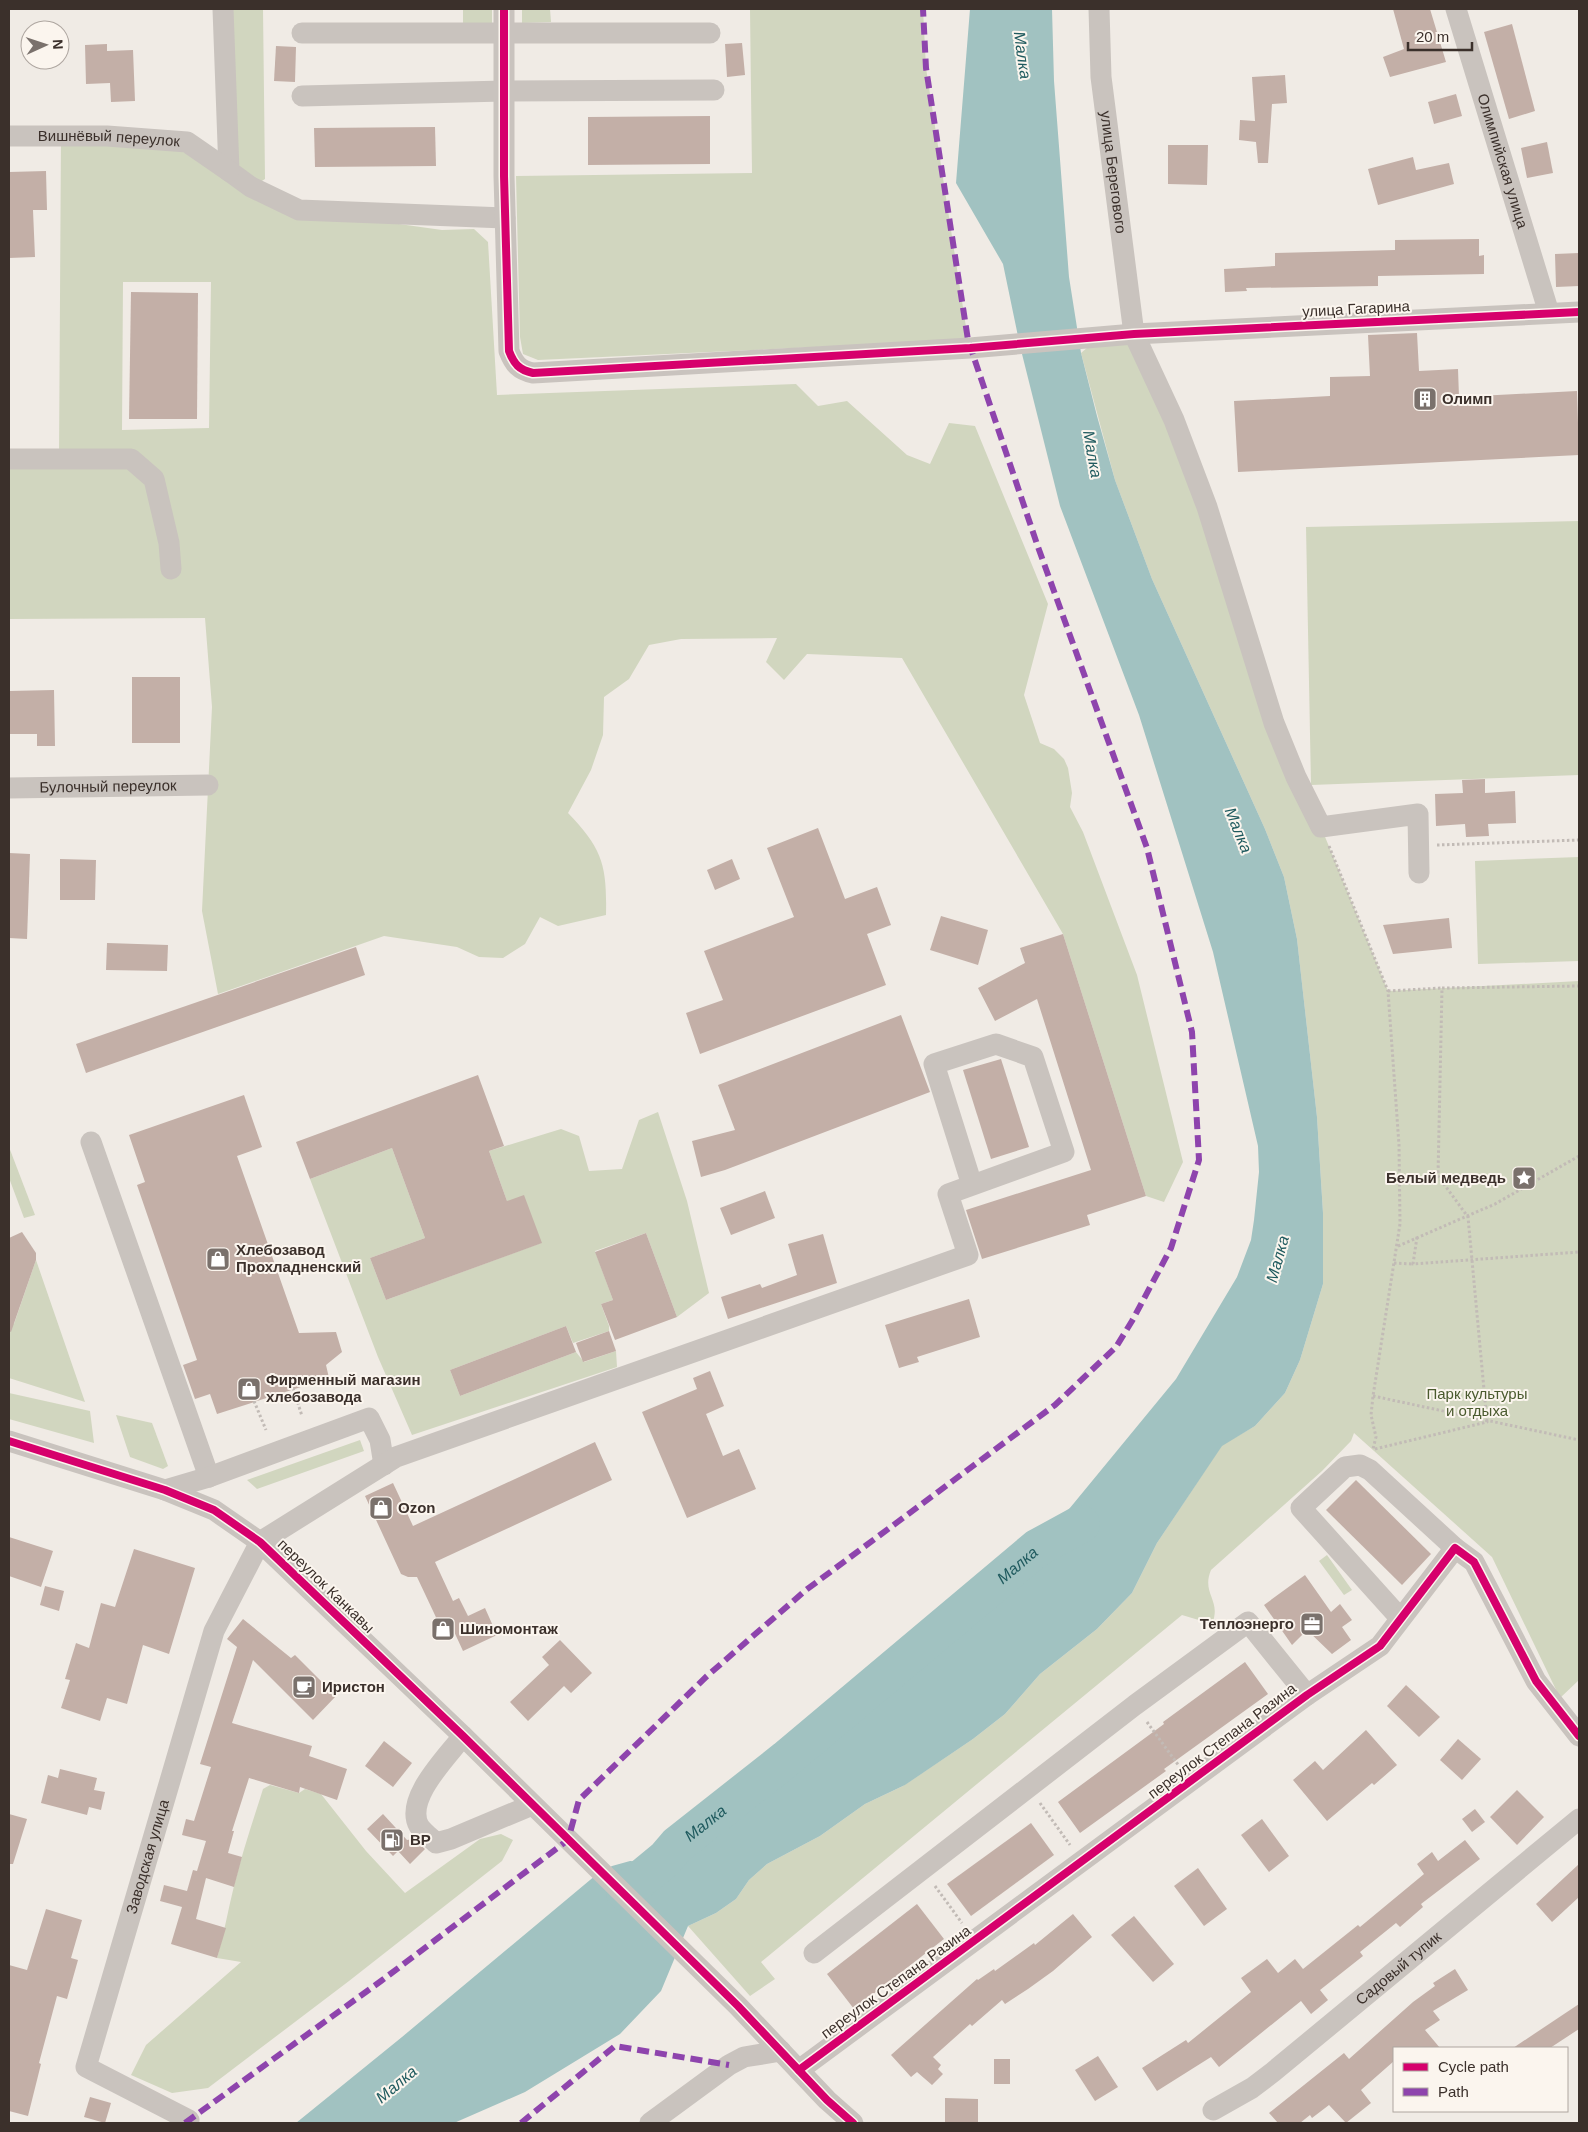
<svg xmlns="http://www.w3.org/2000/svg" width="1588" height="2132" font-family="Arial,sans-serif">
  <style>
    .green { fill: #d1d6bf; fill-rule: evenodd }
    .water { fill: #a1c2c1 }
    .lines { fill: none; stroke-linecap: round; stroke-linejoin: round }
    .river { stroke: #a1c2c1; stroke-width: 38 }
    .building { fill: #c3afa7 }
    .path { stroke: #c2bbb6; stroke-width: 3; stroke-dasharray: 2.5 2.5; stroke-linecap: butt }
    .minor { stroke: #c9c3be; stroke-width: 21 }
    .quiet { stroke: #8e44ad; stroke-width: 6; stroke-dasharray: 12 6; stroke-linecap: butt }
    .cycleway-casing { stroke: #fbf5ee; stroke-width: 11 }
    .cycleway { stroke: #d6006c; stroke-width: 8 }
    .labels { text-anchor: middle; stroke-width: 4; stroke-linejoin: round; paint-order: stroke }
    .street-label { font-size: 15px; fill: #3b302b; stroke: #fbf5ee }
    .poi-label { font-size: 15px; font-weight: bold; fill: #3b302b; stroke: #fbf5ee; text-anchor: start }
    .park-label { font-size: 15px; fill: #4a5a2e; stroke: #fbf5ee }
    .water-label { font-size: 16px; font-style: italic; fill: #1f5a5e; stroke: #fbf5ee }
  </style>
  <rect width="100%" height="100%" fill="#f0ebe5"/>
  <g class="green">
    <path d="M223,9H263L265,179L252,187L299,210L442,230L474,229L488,242L497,395L796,384L818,406L847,401L907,455L930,464L949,423L975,426L1048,604L1024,695L1040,743L1054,749L1064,759L1068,768L1072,793L1070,807L1083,832L1137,975L1183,1162L1164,1202L1146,1196L1063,934L902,658L807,654L784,680L766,662L777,638L681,639L649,645L629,679L604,697L603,735L591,770L568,813C603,849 607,866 606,915L558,926L540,917L525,944L503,958L479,957L457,947L384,936L218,994L202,911L212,707L205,618L9,619V459H59L61,136L187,142L229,171ZM123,282H211L209,428L122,430Z"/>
    <rect x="463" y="9" width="29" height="18"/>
    <path d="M522,9H550L551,22L522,23Z"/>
    <path d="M750,9H923L926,68L968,340L538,360L523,354L520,337L516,176L752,173Z"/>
    <path d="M1134,334L1321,827L1388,991L1579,981V1680L1560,1698L1492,1557L1354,1433L1351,1441L1322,1471L1211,1570C1201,1594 1222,1600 1212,1624L1182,1615L761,1962L775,1979L750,1996L688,1926L716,1913L736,1899L749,1880L767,1864L820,1836L865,1804L903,1786L973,1739L1005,1714L1040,1674L1097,1629L1132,1593L1157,1543L1222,1445L1255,1426L1285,1393L1300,1360L1323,1284V1213L1317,1117L1297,939L1284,877L1265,829L1152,579L1115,480L1081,353L1088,347Z"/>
    <path d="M1579,521V775L1311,785L1306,527Z"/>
    <path d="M1579,857V961L1478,964L1475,861Z"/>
    <path d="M658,1112L687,1201L709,1293L677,1317L646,1233L595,1251L613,1300L601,1304L609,1326V1331L573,1343L566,1326L450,1370L460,1396L576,1352L584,1362L616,1351L617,1367L412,1435L378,1357L310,1179L392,1148L425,1238L370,1258L386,1300L541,1243L507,1201L489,1151L561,1129L579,1136L589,1171L622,1169L639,1120Z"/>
    <path d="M9,1147L35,1215L24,1218L9,1178Z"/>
    <path d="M36,1260L85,1402L9,1378V1323L14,1324Z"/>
    <path d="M9,1393L90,1411L94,1443L9,1419Z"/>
    <path d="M116,1415L152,1423L168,1466L163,1469L130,1457Z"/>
    <path d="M360,1440L364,1451L257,1489L247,1480Z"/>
    <path d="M1327,1555L1352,1590L1344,1595L1319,1561Z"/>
    <path d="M270,1785L299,1793L305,1789L321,1794L366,1851L405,1893L480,1839L501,1834L513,1840L502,1861L349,1981L208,2088L172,2093L131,2075L146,2045L241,1962L217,1958C224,1934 228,1910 234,1886C242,1853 253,1821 263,1789Z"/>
  </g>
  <path class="water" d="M970,9H1052L1054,81L1069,277L1081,353L1097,416L1115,480L1152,579L1265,829L1284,877L1297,939L1317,1117L1323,1213V1284L1300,1360L1285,1393L1255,1426L1222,1446L1157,1543L1132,1593L1097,1629L1040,1674L1005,1714L973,1739L905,1785L865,1804L820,1836L767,1864L749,1880L736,1899L716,1913L688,1926L661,1991L620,2034L525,2092L454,2123H296L402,2037L596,1875L612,1866L630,1861L647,1862L665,1859L677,1845L786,1759L1037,1548L1176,1379L1237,1277L1251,1240L1254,1220L1259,1172L1258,1146L1213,952L1139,715L1060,506L1020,346L1003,264L956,183Z"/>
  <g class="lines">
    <path class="river" id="s1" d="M625,1892L665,1859L677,1845L786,1759L1037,1548L1081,1524"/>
  </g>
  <g class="building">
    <path d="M1393,9H1430L1446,62L1390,77L1383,57L1404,49Z"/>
    <path d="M1512,24L1535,111L1509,119L1484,32Z"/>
    <path d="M742,43L745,75L727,77L725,44Z"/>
    <path d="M107,44V51L133,50L135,101L111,102L110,83L86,84L85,45Z"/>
    <path d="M276,46L296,47L295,82L274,81Z"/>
    <path d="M1285,75L1287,103L1272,104L1268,163H1258L1256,142L1239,140L1240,120L1255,121L1252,77Z"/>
    <path d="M1456,94L1462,116L1434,124L1428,102Z"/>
    <path d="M710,116V164L588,165V117Z"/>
    <path d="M435,127L436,166L315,167L314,128Z"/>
    <path d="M1547,142L1553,173L1527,178L1521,148Z"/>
    <path d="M1168,145H1208L1207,185L1168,184Z"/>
    <path d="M1413,157L1416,170L1449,163L1454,184L1378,205L1368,169Z"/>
    <path d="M46,171L47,210H33L35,257L9,258V172Z"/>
    <path d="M1479,239V256L1484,255V274L1378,276V286L1246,288L1247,291L1225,292L1224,269L1275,266V253L1395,250V240Z"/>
    <path d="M1579,253V286L1556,287L1555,254Z"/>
    <path d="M131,292L198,293L197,419H129Z"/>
    <path d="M1417,333L1419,371L1458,369L1459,397L1577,391L1579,455L1238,472L1234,401L1330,396V377L1370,376L1368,335Z"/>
    <rect x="132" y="677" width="48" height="66"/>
    <path d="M54,690L55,746H37V734H9V691Z"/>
    <path d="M1485,779V793L1515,791L1516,823L1488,824L1489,836L1466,837L1465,824L1436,826L1435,794L1463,793L1462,780Z"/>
    <path d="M818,828L845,899L877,887L891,925L867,934L886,985L700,1054L686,1013L723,1000L704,951L794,917L767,848Z"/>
    <path d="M9,853L30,854L27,939L9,938Z"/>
    <path d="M60,859L96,860L95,900H60Z"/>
    <path d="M732,859L740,879L715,890L707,870Z"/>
    <path d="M941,916L988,930L978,965L930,950Z"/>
    <path d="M1449,918L1452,948L1393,954L1383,925Z"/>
    <path d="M1063,934L1146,1196L1087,1215L1090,1225L982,1259L966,1210L1091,1170L1037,999L995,1021L978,988L1025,963L1020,948Z"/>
    <path d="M107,943L168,945L167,971L106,970Z"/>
    <path d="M356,947L365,975L86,1073L76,1044Z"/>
    <path d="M901,1015L930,1092L725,1170L701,1177L692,1141L735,1130L718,1085Z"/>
    <path d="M1001,1059L1029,1147L991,1159L963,1070Z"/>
    <path d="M478,1075L504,1146L489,1151L507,1201L524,1195L542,1243L386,1300L370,1258L425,1238L392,1148L310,1179L296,1142Z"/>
    <path d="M244,1095L262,1147L237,1156L299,1333L336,1332L342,1352L326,1365L329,1378L217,1414L210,1394L195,1399L183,1365L197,1360L137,1185L145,1182L129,1135Z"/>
    <path d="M765,1191L775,1218L731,1235L720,1208Z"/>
    <path d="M22,1232L36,1253V1260L11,1332L9,1331V1238Z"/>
    <path d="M646,1233L677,1317L615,1340L601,1304L613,1300L595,1252Z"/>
    <path d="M823,1234L837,1283L728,1319L721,1297L760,1284L762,1288L797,1275L788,1244Z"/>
    <path d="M969,1299L980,1337L917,1357L919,1362L899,1368L885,1325Z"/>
    <path d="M566,1326L576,1352L460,1396L450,1370Z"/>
    <path d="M609,1331L616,1351L583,1362L576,1343Z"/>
    <path d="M710,1371L724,1406L706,1414L723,1456L739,1449L756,1489L687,1518L642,1412L697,1389L693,1378Z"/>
    <path d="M595,1442L612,1480L435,1562L453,1601L459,1598L468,1616L485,1608L497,1635L463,1651L451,1625L442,1630L417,1577H408L401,1574L365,1496L393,1483L413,1526Z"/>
    <path d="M1356,1480L1431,1554L1402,1585L1326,1510Z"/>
    <path d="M9,1537L53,1551L41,1587L9,1576Z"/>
    <path d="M134,1549L195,1568L169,1654L143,1645L127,1704L107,1698L100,1721L61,1708L70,1680L65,1679L76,1643L89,1648L101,1603L115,1607Z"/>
    <path d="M1305,1575L1331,1612L1340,1604L1352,1620L1342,1627L1351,1640L1332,1654L1307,1630L1292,1645L1264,1605Z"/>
    <path d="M45,1586L64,1591L59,1611L40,1605Z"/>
    <path d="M243,1619L291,1658L295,1655L336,1696L313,1720L253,1660L232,1723L312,1746L309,1756L347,1769L337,1800L300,1787L299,1793L249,1778L232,1831H234L228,1853L242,1857L234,1887L206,1878L196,1919L226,1928L217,1958L171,1944L182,1907L160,1901L164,1885L187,1891L193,1870L197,1871L206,1841L182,1835L186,1819L194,1821L211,1767L200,1764L237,1647L227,1639Z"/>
    <path d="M560,1640L592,1673L571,1693L564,1686L528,1721L510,1702L549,1665L542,1657Z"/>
    <path d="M1245,1662L1268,1694L1164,1769L1166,1771L1080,1833L1058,1802L1164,1724L1163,1722Z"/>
    <path d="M1406,1685L1440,1717L1419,1737L1387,1706Z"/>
    <path d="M1366,1730L1397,1765L1374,1785L1372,1783L1327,1821L1293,1780L1315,1761L1323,1770Z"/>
    <path d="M1458,1739L1481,1759L1462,1780L1440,1760Z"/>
    <path d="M384,1741L412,1763L393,1787L365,1766Z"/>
    <path d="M60,1769L97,1778L94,1790L105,1792L101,1810L89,1807L87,1815L41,1803L48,1775L58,1778Z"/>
    <path d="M1517,1790L1544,1817L1517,1845L1490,1817Z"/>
    <path d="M1475,1809L1485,1822L1472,1832L1462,1819Z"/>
    <path d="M9,1814L27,1819L13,1864H9Z"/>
    <path d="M383,1814L407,1840L413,1839L425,1849L410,1864L398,1851L393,1856L367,1829Z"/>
    <path d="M1262,1819L1289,1856L1269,1872L1241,1835Z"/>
    <path d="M1031,1823L1054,1855L971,1916L947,1884Z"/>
    <path d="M1465,1840L1480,1859L1421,1904L1423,1907L1400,1927L1396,1923L1360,1952L1363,1956L1320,1990L1328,2000L1311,2014L1301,2001L1219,2067L1211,2057L1157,2091L1142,2068L1186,2040L1188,2043L1251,1992L1241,1978L1267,1959L1278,1973L1295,1959L1303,1969L1358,1925L1360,1927L1424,1874L1417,1864L1432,1852L1438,1861Z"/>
    <path d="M1579,1864V1897L1552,1922L1536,1904Z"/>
    <path d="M1198,1868L1227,1909L1204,1926L1174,1886Z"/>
    <path d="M917,1904L944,1939L854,2009L827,1974Z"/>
    <path d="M46,1909L82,1920L71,1958L78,1960L67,1999L57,1996L39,2063L41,2064L28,2116L9,2111V1965L27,1970Z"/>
    <path d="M1073,1914L1092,1937L1053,1971L1028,1989L1005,2004L1002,2000L972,2026L970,2024L933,2057L941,2065L938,2069L943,2074L932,2085L917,2072L911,2077L891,2055L977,1979L978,1980L994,1969L995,1971L1034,1943L1035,1945Z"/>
    <path d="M1134,1916L1174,1964L1153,1982L1111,1935Z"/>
    <path d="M1455,1969L1468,1990L1433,2011L1440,2020L1425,2030L1440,2048H1394V2061L1361,2090L1371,2103L1346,2123L1329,2105L1312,2118L1310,2115L1300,2123H1278L1269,2113L1344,2053L1349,2059L1413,2002L1435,1986L1433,1983Z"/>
    <path d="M1579,2004V2029L1550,2048H1513Z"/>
    <path d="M1098,2056L1118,2087L1095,2101L1075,2070Z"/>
    <rect x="994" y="2059" width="16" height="25"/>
    <path d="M90,2097L111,2103L105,2123L84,2117Z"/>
    <path d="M945,2098L978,2099V2123H945Z"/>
  </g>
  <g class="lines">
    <g class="path">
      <path d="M1437,845L1579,840"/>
      <path d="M1329,846L1388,991L1399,1145L1400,1224L1373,1396L1371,1415L1376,1437L1373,1449"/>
      <path d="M1388,991L1442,988"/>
      <path d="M1417,1237L1413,1264L1579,1252"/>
      <path d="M1398,1246L1495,1204L1579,1156"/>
      <path d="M1394,1263L1413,1264"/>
      <path d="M293,1388L302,1416"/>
      <path d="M1373,1396L1579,1440"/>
      <path d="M254,1401L266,1430"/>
      <path d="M1375,1449L1487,1422L1468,1217L1438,1176L1442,988L1579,986"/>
      <path d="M1147,1722L1179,1766"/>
      <path d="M1040,1803L1070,1845"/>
      <path d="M935,1886L962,1923"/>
    </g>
    <g class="minor">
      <path d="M223,9L229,171L251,187L299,210L505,218"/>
      <path d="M504,9V176L509,351C514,364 519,370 533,373L970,348L1134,334L1579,312"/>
      <path id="s2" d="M1099,9L1101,77L1134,334L1174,420L1207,507L1274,723L1296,777L1321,827L1418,814L1419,873"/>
      <path id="s3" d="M1456,9L1549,313"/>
      <path d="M302,33H710"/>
      <path d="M302,96L504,91L714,90"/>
      <path id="s4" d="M9,136H107L187,142L229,171"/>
      <path d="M9,459H131L154,479L169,543L171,569"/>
      <path id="s5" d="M9,788L208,785"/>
      <path d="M91,1142L209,1477"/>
      <path d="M9,1441L165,1490L214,1510L260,1542L463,1736L738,2006L827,2100L853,2123"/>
      <path d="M165,1490L209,1477L369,1418L380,1440L384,1465"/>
      <path d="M260,1542L396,1457L968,1255L948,1194L1064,1152L1033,1057L996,1044L934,1064L972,1185"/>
      <path d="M1400,1618L1301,1508L1345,1467L1360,1465L1370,1470L1455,1548"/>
      <path d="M463,1736C447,1757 404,1799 419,1826C423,1832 431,1838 436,1843L451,1839L532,1805"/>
      <path d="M814,1953L1135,1705L1248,1622L1307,1695"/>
      <path d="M799,2070L1307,1695L1380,1646L1455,1548L1474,1562L1536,1681L1579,1736"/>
      <path id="s6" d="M1213,2110L1252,2088L1273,2072L1579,1819"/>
      <path id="s7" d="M189,2120L86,2067L214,1631L260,1542"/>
      <path d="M650,2123L729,2065L744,2057L781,2051"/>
    </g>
    <g class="quiet">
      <path d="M185,2123L381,1981L568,1840L579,1800L707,1676L806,1590L1055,1405L1116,1347L1132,1321L1171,1248L1199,1160L1192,1032L1147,848L1038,547L968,340L926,68L923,9"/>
      <path d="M521,2123L615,2046L729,2065"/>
    </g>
    <g class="cycleway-casing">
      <g id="cycleway">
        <path d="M504,9V176L509,351C514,364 519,370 533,373L970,348L1134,334L1579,312"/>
        <path d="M9,1441L165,1490L214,1510L260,1542L463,1736L738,2006L827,2100L853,2123"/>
        <path d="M799,2070L1307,1695L1380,1646L1455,1548L1474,1562L1536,1681L1579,1736"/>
      </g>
    </g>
    <use href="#cycleway" class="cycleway"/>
  </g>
  <defs>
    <g id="building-square" transform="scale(1.25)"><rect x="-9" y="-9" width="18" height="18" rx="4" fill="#7a716c" stroke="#fbf5ee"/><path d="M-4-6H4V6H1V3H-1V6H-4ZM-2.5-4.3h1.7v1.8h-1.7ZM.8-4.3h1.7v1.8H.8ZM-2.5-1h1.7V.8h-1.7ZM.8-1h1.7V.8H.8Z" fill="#fff"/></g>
    <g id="sight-square" transform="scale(1.25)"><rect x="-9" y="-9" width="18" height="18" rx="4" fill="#7a716c" stroke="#fbf5ee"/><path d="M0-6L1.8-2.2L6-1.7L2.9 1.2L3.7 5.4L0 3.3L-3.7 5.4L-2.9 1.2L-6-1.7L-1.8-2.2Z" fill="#fff"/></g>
    <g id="shop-square" transform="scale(1.25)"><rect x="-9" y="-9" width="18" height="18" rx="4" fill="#7a716c" stroke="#fbf5ee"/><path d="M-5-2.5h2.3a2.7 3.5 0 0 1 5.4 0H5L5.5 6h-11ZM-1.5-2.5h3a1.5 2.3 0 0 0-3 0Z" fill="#fff"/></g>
    <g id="office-square" transform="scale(1.25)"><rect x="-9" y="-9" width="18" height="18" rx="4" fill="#7a716c" stroke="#fbf5ee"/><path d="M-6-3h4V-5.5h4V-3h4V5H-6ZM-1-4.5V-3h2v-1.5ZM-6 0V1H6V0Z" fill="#fff"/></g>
    <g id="cafe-square" transform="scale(1.25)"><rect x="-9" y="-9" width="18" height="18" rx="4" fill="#7a716c" stroke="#fbf5ee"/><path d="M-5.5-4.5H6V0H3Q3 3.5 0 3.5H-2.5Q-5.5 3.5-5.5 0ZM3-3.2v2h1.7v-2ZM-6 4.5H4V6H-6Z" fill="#fff"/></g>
    <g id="fuel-square" transform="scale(1.25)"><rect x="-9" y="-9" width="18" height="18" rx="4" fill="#7a716c" stroke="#fbf5ee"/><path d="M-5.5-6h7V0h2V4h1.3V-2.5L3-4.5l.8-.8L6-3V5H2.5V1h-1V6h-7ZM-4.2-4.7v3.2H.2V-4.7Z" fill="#fff"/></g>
  </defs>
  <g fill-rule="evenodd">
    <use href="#building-square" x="1425" y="399"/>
    <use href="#sight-square" x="1524" y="1178"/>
    <use href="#shop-square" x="218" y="1259"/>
    <use href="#shop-square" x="249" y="1389"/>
    <use href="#shop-square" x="381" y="1508"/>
    <use href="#office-square" x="1312" y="1624"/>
    <use href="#shop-square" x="443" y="1629"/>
    <use href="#cafe-square" x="304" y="1687"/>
    <use href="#fuel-square" x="392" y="1840"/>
  </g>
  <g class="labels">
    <g class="street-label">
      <text dy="5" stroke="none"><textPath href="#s4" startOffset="100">Вишнёвый переулок</textPath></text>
      <text dy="5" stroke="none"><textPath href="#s3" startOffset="159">Олимпийская улица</textPath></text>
      <text dy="5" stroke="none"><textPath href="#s2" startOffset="164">улица Берегового</textPath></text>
      <text transform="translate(1356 309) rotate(-3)" y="5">улица Гагарина</text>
      <text dy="5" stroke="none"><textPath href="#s5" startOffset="99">Булочный переулок</textPath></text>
      <text transform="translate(326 1586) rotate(44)" y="5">переулок Канкавы</text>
      <text transform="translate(1222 1741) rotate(-37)" y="5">переулок Степана Разина</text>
      <text dy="5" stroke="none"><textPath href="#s7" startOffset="335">Заводская улица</textPath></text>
      <text dy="5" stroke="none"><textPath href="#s6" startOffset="234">Садовый тупик</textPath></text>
      <text transform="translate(896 1982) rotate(-36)" y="5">переулок Степана Разина</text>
    </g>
    <g class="poi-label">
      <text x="1442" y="404">Олимп</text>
      <text x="1506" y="1183" text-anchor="end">Белый медведь</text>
      <text x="236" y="1255">Хлебозавод<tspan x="236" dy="17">Прохладненский</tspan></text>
      <text x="266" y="1385">Фирменный магазин<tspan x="266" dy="17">хлебозавода</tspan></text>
      <text x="398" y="1513">Ozon</text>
      <text x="1294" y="1629" text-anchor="end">Теплоэнерго</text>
      <text x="460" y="1634">Шиномонтаж</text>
      <text x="322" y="1692">Иристон</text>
      <text x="410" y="1845">BP</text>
    </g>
    <g class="park-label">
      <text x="1477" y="1399">Парк культуры<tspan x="1477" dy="17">и отдыха</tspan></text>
    </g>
    <g class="water-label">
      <text transform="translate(1023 55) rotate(82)" y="6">Малка</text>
      <text transform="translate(1093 454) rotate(80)" y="6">Малка</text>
      <text transform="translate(1239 830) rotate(68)" y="6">Малка</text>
      <text transform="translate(1277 1259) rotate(-75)" y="6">Малка</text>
      <text dy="6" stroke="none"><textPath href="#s1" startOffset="511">Малка</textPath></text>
      <text dy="6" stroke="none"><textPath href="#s1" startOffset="106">Малка</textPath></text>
      <text transform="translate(396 2084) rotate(-40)" y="6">Малка</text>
    </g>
  </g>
  <rect width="1588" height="2132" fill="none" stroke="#3b302b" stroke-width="20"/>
  <rect x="1393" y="2047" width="175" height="65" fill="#fbf5ee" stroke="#aea6a0"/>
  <rect x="1403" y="2063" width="25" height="8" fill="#d6006c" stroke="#aea6a0"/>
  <text x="1438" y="2072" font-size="15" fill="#3b302b">Cycle path</text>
  <rect x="1403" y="2088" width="25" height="8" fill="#8e44ad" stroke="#aea6a0"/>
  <text x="1438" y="2097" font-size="15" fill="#3b302b">Path</text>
  <g transform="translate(45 45) rotate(87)"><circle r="24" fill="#fbf5ee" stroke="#aea6a0"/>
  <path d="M0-4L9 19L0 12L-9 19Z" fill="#7a716c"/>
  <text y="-8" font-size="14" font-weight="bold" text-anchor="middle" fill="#3b302b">N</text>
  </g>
  <path d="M1408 42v8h64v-8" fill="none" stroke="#3b302b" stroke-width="2.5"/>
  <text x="1416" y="42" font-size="15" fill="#3b302b" stroke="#fbf5ee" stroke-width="4" paint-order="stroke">20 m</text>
</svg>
